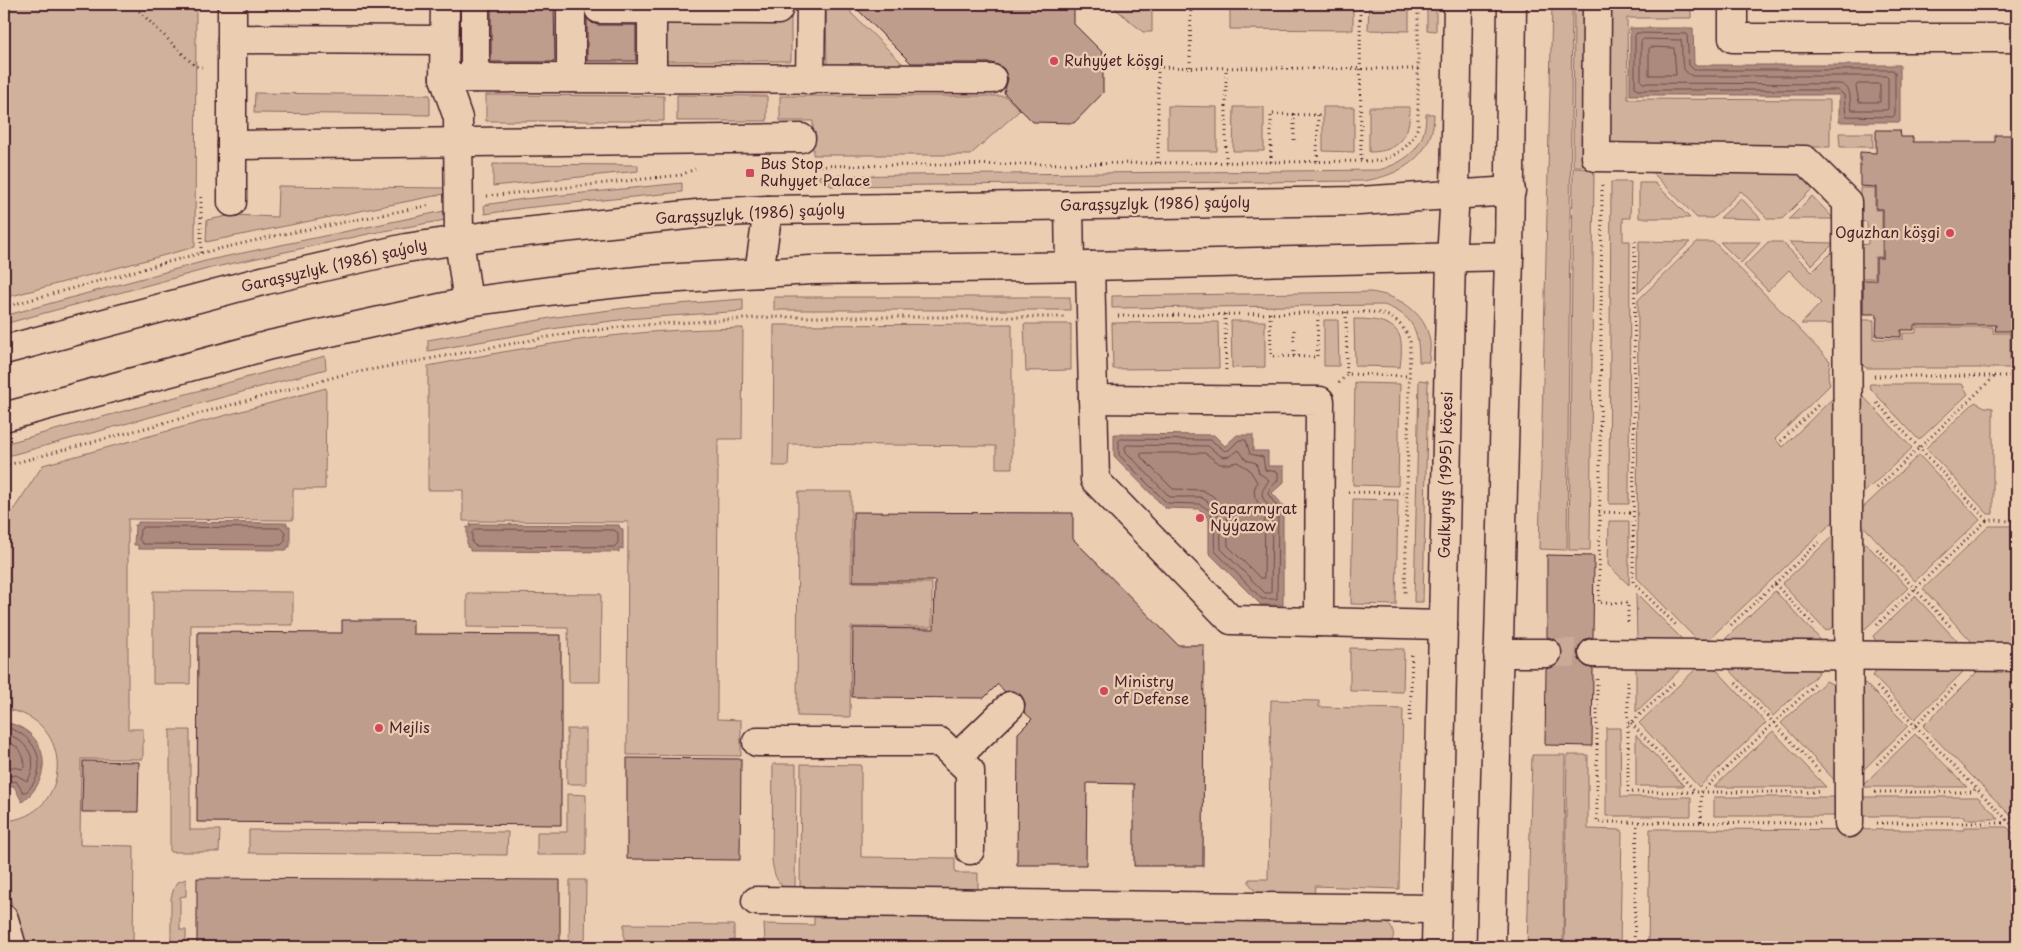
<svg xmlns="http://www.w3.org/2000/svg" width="2021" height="951" font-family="'Playpen Sans',sans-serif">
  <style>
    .green { fill: #d0b29c; stroke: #8d6864 }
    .water { fill: #ac8a7d; stroke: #855f5c }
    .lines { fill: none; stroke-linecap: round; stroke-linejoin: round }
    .shore { stroke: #714a4c; stroke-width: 1 }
    .building { fill: #be9d8d; stroke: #4a1f2b }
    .minor-tunnel { stroke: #cbab97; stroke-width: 28; stroke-dasharray: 28 14; stroke-linecap: butt }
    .minor-casing { stroke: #4a1f2b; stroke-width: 31 }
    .major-casing { stroke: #4a1f2b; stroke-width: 31 }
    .path { stroke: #4a1f2b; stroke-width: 3; stroke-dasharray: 1 4; stroke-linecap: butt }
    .minor { stroke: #ebceb2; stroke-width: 28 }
    .major { stroke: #ebceb2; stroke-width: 28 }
    .poi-dot { fill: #d1495b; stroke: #ebceb2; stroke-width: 2 }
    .labels { text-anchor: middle; stroke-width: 4.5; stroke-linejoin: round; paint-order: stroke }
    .poi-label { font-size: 15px; fill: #4a1f2b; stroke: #ebceb2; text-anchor: start }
    .street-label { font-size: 15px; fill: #4a1f2b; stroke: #ebceb2 }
  </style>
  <rect width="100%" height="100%" fill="#ebceb2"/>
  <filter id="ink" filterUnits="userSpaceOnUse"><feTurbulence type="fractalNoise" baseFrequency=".02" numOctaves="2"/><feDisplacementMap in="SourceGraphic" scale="10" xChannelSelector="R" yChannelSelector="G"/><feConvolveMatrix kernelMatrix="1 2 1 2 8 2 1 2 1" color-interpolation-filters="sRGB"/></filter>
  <g filter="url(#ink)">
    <g class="green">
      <path d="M4,4H196L195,247L4,298Z"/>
      <path d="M826,4H851V13L906,67H827Z"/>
      <path d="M1110,4H1152V32H1143Z"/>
      <path d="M1230,4H1353V30L1230,29Z"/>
      <path d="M1369,4H1409V31L1368,30Z"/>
      <path d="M1427,4H1436V31L1427,30Z"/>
      <path d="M1552,4H1572L1567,550L1539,549Z"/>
      <path d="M1574,4H1589L1588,166H1573Z"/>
      <path d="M1603,4H1691V18H1627L1628,99L1830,100V147H1604Z"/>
      <path d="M666,16L791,17V61H666Z"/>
      <path d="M255,93L430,95V115L254,113Z"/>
      <path d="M486,95L664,96V121H486Z"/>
      <path d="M677,95L767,96V121H677Z"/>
      <path d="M780,96H1005L1020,110L970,155H813V121H780Z"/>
      <path d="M1168,106L1217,107V151H1168Z"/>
      <path d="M1234,107H1264V151H1233Z"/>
      <path d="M1323,107H1354V152L1323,151Z"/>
      <path d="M1369,107H1410C1410,136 1400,152 1369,152Z"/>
      <path d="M1426,114H1434C1434,155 1401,176 1363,181L831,186L816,176L1379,170C1409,161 1426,146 1426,114Z"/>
      <path d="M1839,133H1873V147H1840Z"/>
      <path d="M493,164L638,165V171L493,186Z"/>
      <path d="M1573,168L1594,169L1590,550H1569Z"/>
      <path d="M1650,170L1799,172L1814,187L1782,219H1768L1741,191L1713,218H1697Z"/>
      <path d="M1611,182H1631L1630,218H1623V241H1630L1629,504H1609Z"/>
      <path d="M682,183V192L524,208L485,214L484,205L524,199Z"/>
      <path d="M1639,183H1655L1690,218H1639Z"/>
      <path d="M278,186L444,188V194L206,242L207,220L233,215L277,217Z"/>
      <path d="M1860,188H1875V210H1882V257H1875V278H1861V245L1868,244L1867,222L1860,221Z"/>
      <path d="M1812,196L1834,219H1789Z"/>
      <path d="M1741,198L1761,219L1720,218Z"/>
      <path d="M444,211L445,220L373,233L211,268L4,324V316L209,260Z"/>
      <path d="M1639,241L1690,242L1638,293Z"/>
      <path d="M1697,242H1714L1830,361L1828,376L1830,385L1775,439L1783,447L1836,395L1839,516L1706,642H1699L1637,578L1638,300Z"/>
      <path d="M1720,242H1761L1741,263Z"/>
      <path d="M1768,242H1782L1812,272L1837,247L1836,324H1801L1821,303L1789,270L1768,291L1744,266Z"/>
      <path d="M1789,242L1834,243L1812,265Z"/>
      <path d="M1370,292C1397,295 1426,311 1430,342C1431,348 1429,356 1429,362H1419C1419,331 1414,316 1384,305L1112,308V296Z"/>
      <rect x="774" y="297" width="296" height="13"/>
      <path d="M743,299V311L627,319L558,328L428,351V340L556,317L626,308Z"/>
      <path d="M1354,319C1370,319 1399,320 1401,342C1402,350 1401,359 1400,367L1355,366Z"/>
      <path d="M1324,320H1338L1339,366H1324Z"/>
      <path d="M1855,320H1874V339H1903V333H1916V327H1993V333H2010V368H1866L1855,357Z"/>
      <path d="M1231,321H1265V367L1232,368Z"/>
      <path d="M1218,322L1219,368L1113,369L1112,323Z"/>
      <path d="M1012,324V468H996V446L789,444L788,466H773L774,325Z"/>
      <path d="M1024,324H1071V370L1026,371Z"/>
      <path d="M743,328L742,439H718L717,719L741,720V756L627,755L628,522L463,521V490H428V366C495,353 561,341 629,334C667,330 705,329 743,328Z"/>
      <path d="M325,356L326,369L4,457V444Z"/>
      <path d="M1419,380L1428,381L1423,602H1414Z"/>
      <path d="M1355,383L1400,384L1398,486L1353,485Z"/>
      <path d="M1870,384H1962L1968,394L1919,440L1869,387Z"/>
      <path d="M326,388L325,489H293V520L128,519V729H143V759H81L80,845L134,846L133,947H23L4,875V854L9,852L4,833V821C73,817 77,718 4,709V524L43,465Z"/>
      <path d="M1861,394L1912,448L1856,500Z"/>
      <path d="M1975,402L1985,407L1993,408V514H1988L1926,448Z"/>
      <path d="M1919,455L1980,520L1915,581L1854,516Z"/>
      <path d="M798,492H851V582L932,583V627H851L850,717L797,716Z"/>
      <path d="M1353,499L1398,500L1396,605L1351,604Z"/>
      <path d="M1609,521H1629V585L1608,565Z"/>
      <path d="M1989,526H2017V644H1974L1923,589Z"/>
      <path d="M1839,530V624L1826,631L1782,584Z"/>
      <path d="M1856,533L1908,588L1865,629L1856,624Z"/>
      <path d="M153,591L293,592V625H191L190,684H153Z"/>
      <path d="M1775,591L1819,638L1817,643L1722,642Z"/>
      <path d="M467,593L601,594L600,682H569L568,628L467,627Z"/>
      <path d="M1636,593L1684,641H1637Z"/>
      <path d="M1915,596L1960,644L1877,643L1873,636Z"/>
      <path d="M1350,648L1404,649L1403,692L1350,691Z"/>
      <path d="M1636,667H1683L1636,712Z"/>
      <path d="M1698,667H1714L1766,723L1699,787L1639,723Z"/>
      <path d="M1728,668H1816L1819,673L1773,716Z"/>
      <path d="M1877,669L1965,670L1915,719L1873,676Z"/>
      <path d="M1979,670H2017V822L1923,726Z"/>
      <path d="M1826,681L1840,688V786L1781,723Z"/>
      <path d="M1865,683L1908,726L1856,777V688Z"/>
      <path d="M1271,700L1319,701V707L1403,709L1399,889L1315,886L1314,897L1258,895L1249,883V879H1268Z"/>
      <path d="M1606,728H1620L1621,797H1691V816H1606Z"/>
      <rect x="567" y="729" width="19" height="55"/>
      <path d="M170,730H190V830H220L219,852H170Z"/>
      <path d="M1773,731L1826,787H1714Z"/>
      <path d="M1915,734L1967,787H1861Z"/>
      <path d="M1636,735L1684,786H1636Z"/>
      <path d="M1532,755H1565L1563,947H1527Z"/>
      <path d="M1567,755H1588V829L1622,830L1620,947H1564Z"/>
      <path d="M773,764H796L795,891C778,888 774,877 772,860Z"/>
      <path d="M801,764L861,765V857L955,858V873H978V893L800,892Z"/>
      <path d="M567,794L586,795V855H537V832H567Z"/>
      <rect x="1714" y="797" width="122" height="19"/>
      <path d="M1857,797H1978L1999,819H1964V816H1856Z"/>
      <path d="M1964,827H2007L2017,837V947H1648L1650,829L1964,830Z"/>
      <path d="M249,830L508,832L507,855L249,853Z"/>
      <path d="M186,879V896L180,897V930H186V947H171V898L174,888L178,882Z"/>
      <path d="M570,880H586L585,947H569Z"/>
      <path d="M814,917L1379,920C1393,923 1399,936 1387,947H767L765,941L764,924L814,925Z"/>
      <path d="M624,924L734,925V947H624Z"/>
    </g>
    <g class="water">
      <path d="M1630,28H1693L1694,65H1900V122H1839V95H1630Z"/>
      <path d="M1114,434L1214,435L1225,446L1237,435H1253V451H1268V466H1284V482L1272,493L1283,505V605H1261L1209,553V520L1199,509L1165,508L1114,456Z"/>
      <path d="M138,522L287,523V526H290V547H287V550L138,549V545H134L135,525H138Z"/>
      <path d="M470,524L619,525L620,528L623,529V549L619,548V552L470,551V548L467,547V527H471Z"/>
      <path d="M4,722C47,729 57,776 22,802L14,786L4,788Z"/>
    </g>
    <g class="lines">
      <g class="shore">
        <path d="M1637,33L1687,34L1689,65L1694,70H1893L1895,73V115L1892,117L1846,116L1844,95L1838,90H1637L1635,87V36Z"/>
        <path d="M1644,39L1681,40C1684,53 1677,71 1693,76H1887L1888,79V109L1886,110H1852C1848,99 1854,88 1840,84L1643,83L1641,81V42Z"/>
        <path d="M1651,47L1674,48L1676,75H1649V49Z"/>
        <path d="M1858,84H1880V102H1859L1856,87Z"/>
        <path d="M1121,439L1211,440L1225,451L1229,450L1239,440H1246L1250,454L1263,457L1265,470L1278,472V480L1269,490L1268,494L1278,508L1277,599H1262L1215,551C1212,533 1221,513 1199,504L1167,503L1119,455V441Z"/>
        <path d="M1128,445L1208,446C1223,458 1223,461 1239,450L1246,460L1256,463L1259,473L1269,480C1258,496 1261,496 1272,510L1271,593H1265L1221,549L1220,518L1207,501L1200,497H1170L1126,452L1125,447Z"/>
        <path d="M1143,453H1205L1220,464H1228L1237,462L1249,469L1257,482L1254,490L1255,498L1265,513L1264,578H1260L1228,546L1227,514L1213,496L1202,490L1173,489L1141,457V454Z"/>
        <path d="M144,527L281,528L285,532V541L281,545L143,544L139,539L140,530Z"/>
        <path d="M476,529L614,530L618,533V543L614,547L476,546L472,543V533Z"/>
        <path d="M4,727C36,733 52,768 26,792H23L16,781L4,783"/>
        <path d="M4,733C25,738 42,761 27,781L16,775L4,777"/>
        <path d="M4,741C17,744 24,752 25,766L22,769L13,767L4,769"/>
      </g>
    </g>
    <g class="building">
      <path d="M491,4H554L555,61L554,62H491Z"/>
      <path d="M852,4H1074V24L1103,53V93L1074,123L1033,122L1004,93L1008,79L1004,69L1000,66L992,63H911Z"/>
      <path d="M587,18L592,23L598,25H636V61H587Z"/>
      <path d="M1876,130H1900L1901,137H1913V142H1995V135H2017V331H1995L1996,325H1914V330H1901V337L1876,336L1877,314H1863V280H1876V258H1883V209H1876V187L1860,186V152L1876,153Z"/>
      <path d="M853,512L1073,513V539L1178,645H1204L1203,866H1134V784L1087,783L1086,865H1017L1018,733L1032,719L1024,712L1025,703L1021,695L1014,691L1005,692L998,684L984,698L852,697L853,628L934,629L935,581H853Z"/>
      <path d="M1547,555L1594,556L1593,637L1586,639L1580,645L1577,653L1580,661L1585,666L1593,669L1592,746L1545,745L1546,669L1555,666L1561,660L1563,653L1560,645L1554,639L1547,637Z"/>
      <path d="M342,620H413V634L561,635V825L197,822L198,632L342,633Z"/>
      <path d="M627,758L741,759L740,860L627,859Z"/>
      <path d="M83,761L139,762L138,812H82Z"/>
      <path d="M197,878L560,880V947H197Z"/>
    </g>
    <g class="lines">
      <path class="minor-tunnel" d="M1547,653H1593"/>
      <g class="minor-casing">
        <g id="minor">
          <path d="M445,4L444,78L458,118L459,240"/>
          <path d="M599,4V9L778,10V4"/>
          <path d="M1597,4L1596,157L1805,160L1847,202L1849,823"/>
          <path d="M1733,4V38H2017"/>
          <path d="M232,39L444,40"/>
          <path d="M444,78L992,79"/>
          <path d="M475,78V4"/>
          <path d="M571,78V4"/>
          <path d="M652,78V10"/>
          <path d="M810,80L811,4"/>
          <path d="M232,145L801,138"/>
          <path d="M232,202V4"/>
          <path d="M1090,266L1095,480L1231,620L1443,625"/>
          <path d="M1093,399L1320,401L1319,622"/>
          <path d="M1498,653H1547"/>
          <path d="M1593,653L2017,657"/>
          <path d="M757,742H940L970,771V850"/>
          <path d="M956,758L1010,706"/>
          <path d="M756,901L1436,909"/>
          <path d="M4,919L12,947"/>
          <path d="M1436,947L1451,258"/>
          <path d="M1491,947L1509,256"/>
        </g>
      </g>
      <g class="major-casing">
        <g id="major">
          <path d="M1069,206L1070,266"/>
          <path d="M459,240L468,302"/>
          <path d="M1451,258L1455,194L1458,4"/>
          <path d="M759,273L768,210"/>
          <path d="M4,350L266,280L406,248L486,236L706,213L768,210L1359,201L1511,191"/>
          <path d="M4,417L270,345L468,302L564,289L647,280L811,270L1090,266L1509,256L1512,4"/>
        </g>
      </g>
      <g class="path">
        <path d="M132,4L195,66L202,67"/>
        <path d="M1360,4L1361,161"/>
        <path d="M1127,67L1418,69"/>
        <path d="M1190,67L1191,4"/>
        <path d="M1294,140V114"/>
        <path d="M1226,162V68"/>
        <path d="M1271,162V114L1318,115L1317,161"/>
        <path d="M1158,163V67"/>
        <path d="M810,166L1378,161C1398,156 1412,145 1418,126V4"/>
        <path d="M1602,185L1599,603H1628V625"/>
        <path d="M487,196L681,175L695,169"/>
        <path d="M1635,241L1633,582L1676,625"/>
        <path d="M201,253V197"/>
        <path d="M4,307L201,253L279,235L431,205"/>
        <path d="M1346,312L1347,374"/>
        <path d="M1270,313L1271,356L1317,357L1318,313"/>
        <path d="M1225,314L1226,372"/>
        <path d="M1118,316L1371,312C1390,313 1404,323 1410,342L1405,596"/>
        <path d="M1294,330V356"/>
        <path d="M1874,376H2014"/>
        <path d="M1339,383L1347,374L1409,376"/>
        <path d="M1877,403L1987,520L2017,521"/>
        <path d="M1781,441L1820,403"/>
        <path d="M4,466L342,375L559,335L628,326L774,317H1064"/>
        <path d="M1877,488L1995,376"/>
        <path d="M1348,492L1407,493"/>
        <path d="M1599,512L1633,513"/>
        <path d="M1877,549L1952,628"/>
        <path d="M1775,584L1816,627"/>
        <path d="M1731,625L1819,542"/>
        <path d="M1877,625L1987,520"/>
        <path d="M1597,679V822L1820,823"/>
        <path d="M1628,681V792H1821"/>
        <path d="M1736,683L1821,773"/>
        <path d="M1877,687L2017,830"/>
        <path d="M1410,721L1412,652"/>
        <path d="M1628,723H1631L1674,683"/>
        <path d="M1631,723L1696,792"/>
        <path d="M1877,764L1956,685"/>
        <path d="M1875,792H1973L1976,788"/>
        <path d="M1701,822V792L1816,683"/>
        <path d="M1877,823H2003L2007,819"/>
        <path d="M1634,947L1637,823"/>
      </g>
      <use href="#minor" class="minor"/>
      <use href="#major" class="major"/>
    </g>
  </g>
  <g class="poi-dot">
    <circle cx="1054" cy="61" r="5"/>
    <rect x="745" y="168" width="10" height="10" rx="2.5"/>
    <circle cx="1950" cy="233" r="5"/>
    <circle cx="1200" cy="518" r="5"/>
    <circle cx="1104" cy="691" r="5"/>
    <circle cx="379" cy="728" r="5"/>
  </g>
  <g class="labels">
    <g class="poi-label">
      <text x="1064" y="66">Ruhyýet köşgi</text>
      <text x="760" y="169">Bus Stop<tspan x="760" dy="17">Ruhyyet Palace</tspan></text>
      <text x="1940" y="238" text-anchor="end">Oguzhan köşgi</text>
      <text x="1210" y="514">Saparmyrat<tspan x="1210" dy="17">Nyýazow</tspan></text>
      <text x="1114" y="687">Ministry<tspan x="1114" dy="17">of Defense</tspan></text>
      <text x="389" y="733">Mejlis</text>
    </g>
    <g class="street-label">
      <text transform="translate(1155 204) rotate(-1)" y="5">Garaşsyzlyk (1986) şaýoly</text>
      <text transform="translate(750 214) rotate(-3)" y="5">Garaşsyzlyk (1986) şaýoly</text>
      <text transform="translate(334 266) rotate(-13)" y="5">Garaşsyzlyk (1986) şaýoly</text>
      <text transform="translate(1446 475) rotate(-89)" y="5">Galkynyş (1995) köçesi</text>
    </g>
  </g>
  <rect width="2021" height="951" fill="none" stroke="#ebceb2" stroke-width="20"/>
  <rect x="10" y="10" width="2001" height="931" fill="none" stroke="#4a1f2b" stroke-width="2" filter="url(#ink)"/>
</svg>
